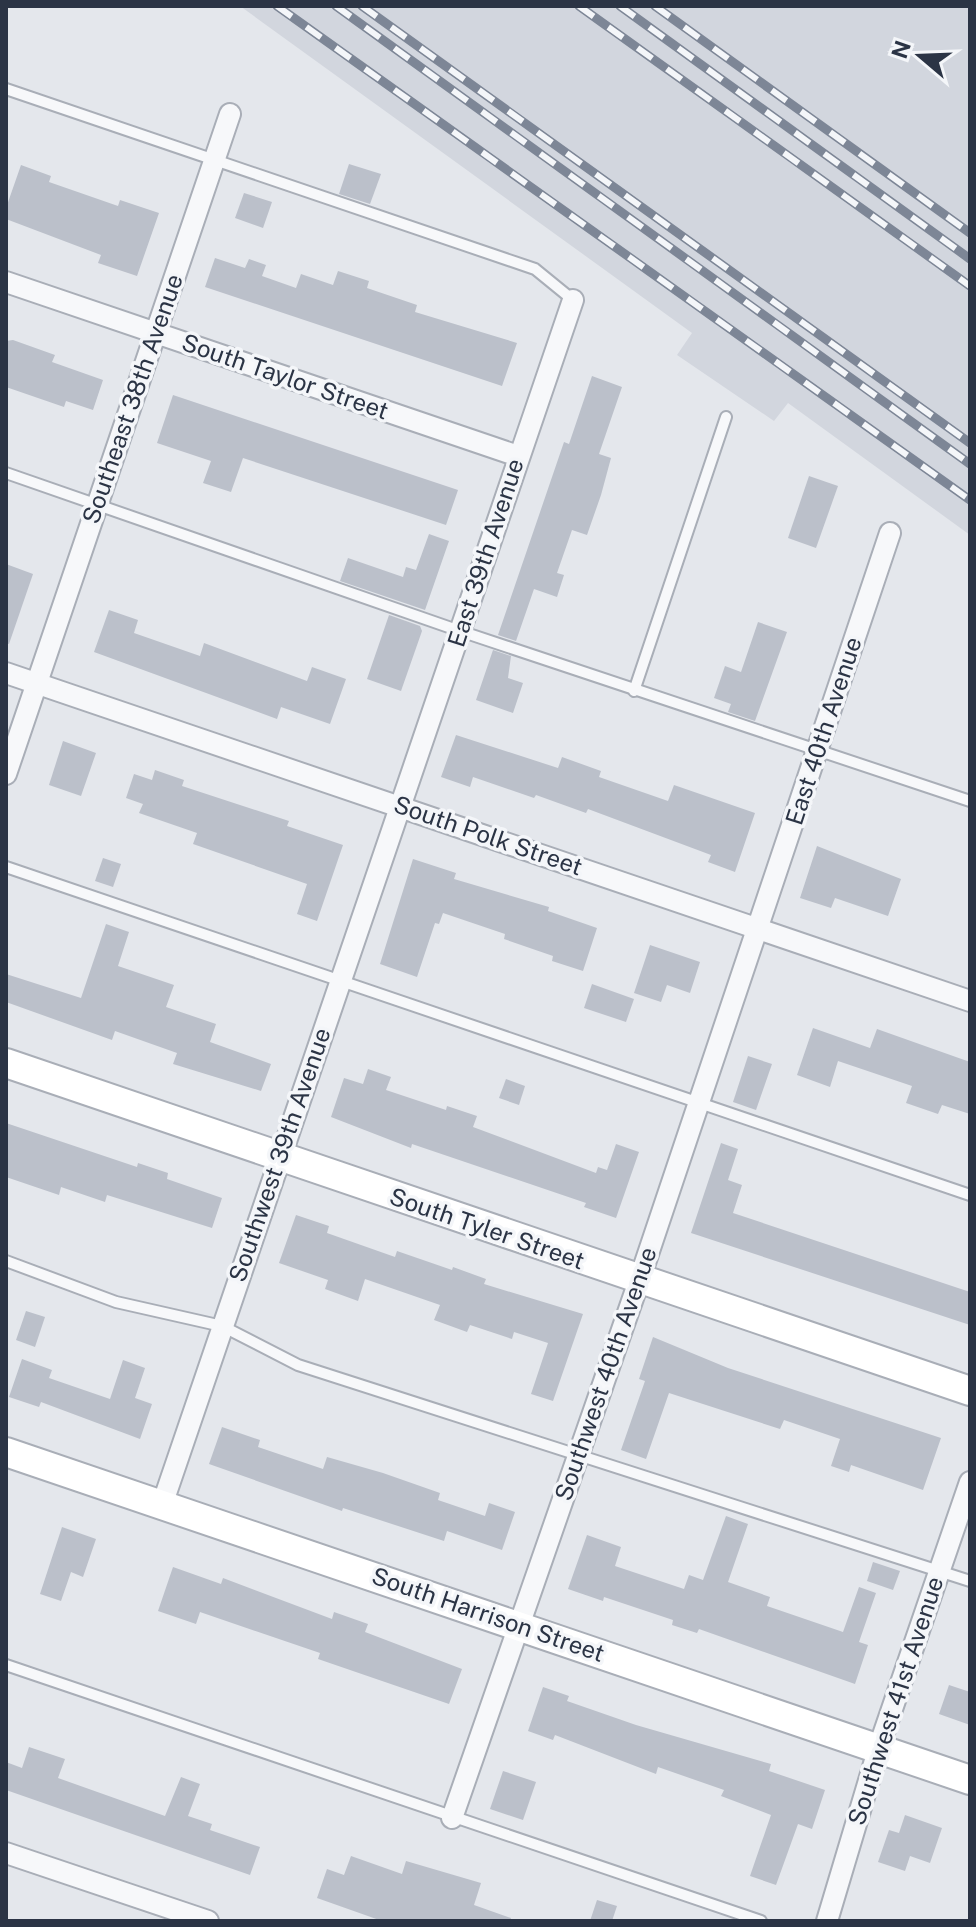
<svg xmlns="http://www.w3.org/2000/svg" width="976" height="1927" font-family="'Public Sans',sans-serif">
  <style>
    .built { fill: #d2d6de }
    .building { fill: #bbc0ca }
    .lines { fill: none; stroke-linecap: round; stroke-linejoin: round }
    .lane-casing { stroke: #a9aeb7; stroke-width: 14 }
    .street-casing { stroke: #a9aeb7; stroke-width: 24 }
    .secondary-casing { stroke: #a9aeb7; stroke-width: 32 }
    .lane { stroke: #f7f8fa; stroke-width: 10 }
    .street { stroke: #f7f8fa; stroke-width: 20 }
    .secondary { stroke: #fff; stroke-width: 28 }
    .rail-casing { stroke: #7d8696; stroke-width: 9 }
    .rail { stroke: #f4f6f9; stroke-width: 6; stroke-dasharray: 18; stroke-linecap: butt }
    .labels { text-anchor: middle; stroke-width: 7; stroke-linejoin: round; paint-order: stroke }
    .street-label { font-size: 24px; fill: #2b3445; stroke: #f4f6f9 }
  </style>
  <rect width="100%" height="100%" fill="#e4e7ec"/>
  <path class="built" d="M240,6H970V535L788,403L774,421L677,355L692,333Z"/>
  <g class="building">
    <path d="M349,164L381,174L370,204L339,194Z"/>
    <path d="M21,165L51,176L49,182L118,206L120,200L159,213L137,276L98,263L101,255L6,219V208Z"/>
    <path d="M244,193L272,202L263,228L235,218Z"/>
    <path d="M215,258L245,268L249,259L266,265L262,276L296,288L301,274L333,285L338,271L369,281L367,288L417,305L415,312L517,343L502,386L205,287Z"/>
    <path d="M13,340L55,355L52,362L103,380L93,410L66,401L64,407L6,387V341Z"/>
    <path d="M592,376L622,387L599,454L611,458L601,495L587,535L572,530L557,573L564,575L557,597L534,589L516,641L498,635L564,442L569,444Z"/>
    <path d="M173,395L458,490L446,525L243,458L231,492L203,483L211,461L157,443Z"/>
    <path d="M809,476L838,486L816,548L788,538Z"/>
    <path d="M429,534L449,541L425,610L340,581L348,558L403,577L406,567L416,570Z"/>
    <path d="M6,564L33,574L9,644L6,643Z"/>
    <path d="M109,610L138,620L134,633L200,656L204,643L307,681L312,667L346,679L330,724L281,707L277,719L94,652Z"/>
    <path d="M389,615L420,626L422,631L401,691L367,679Z"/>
    <path d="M758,622L787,632L755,721L728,712L731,704L714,698L725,666L741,672Z"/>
    <path d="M493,650L511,656L508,678L523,683L513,713L476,700Z"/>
    <path d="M456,735L558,768L562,757L601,771L599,777L668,801L674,785L755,813L735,872L708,862L711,855L588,809L586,813L536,795L534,798L473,777L470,787L441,777Z"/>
    <path d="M63,741L96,753L81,796L49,785Z"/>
    <path d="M155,770L184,780L182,786L289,821L287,826L343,845L317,921L297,914L307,884L193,844L197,833L139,813L143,804L126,798L134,774L152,780Z"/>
    <path d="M817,846L901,879L888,916L835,898L831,908L800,898Z"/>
    <path d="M103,858L121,864L113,887L95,881Z"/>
    <path d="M413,859L456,873L454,879L549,907L548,911L597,928L583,971L552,961L553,956L504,939L505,934L443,913L439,924L435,923L417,977L380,964Z"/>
    <path d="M106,924L129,932L118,966L174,985L166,1007L216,1024L210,1042L271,1064L261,1091L173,1064L177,1053L115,1031L112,1040L6,1002V974L81,998Z"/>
    <path d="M650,945L700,962L690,993L667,985L661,1002L634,993Z"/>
    <path d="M592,984L634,999L626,1022L584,1008Z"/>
    <path d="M813,1028L870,1048L877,1029L970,1062V1114L942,1105L938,1114L906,1103L912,1086L838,1061L830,1087L797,1075Z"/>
    <path d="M748,1056L772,1064L756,1110L733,1102Z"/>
    <path d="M368,1069L391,1077L386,1090L446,1110L447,1106L477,1116L473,1127L596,1173L598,1167L607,1170L616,1144L639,1152L616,1218L584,1207L586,1203L412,1144L411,1148L331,1117L344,1078L363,1084Z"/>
    <path d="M506,1079L525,1086L519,1105L499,1098Z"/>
    <path d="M6,1123L137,1167L138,1163L168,1173L167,1179L222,1198L212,1228L107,1195L105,1202L61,1187L59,1195L6,1177Z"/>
    <path d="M721,1143L738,1149L728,1180L742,1185L733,1213L970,1292V1325L691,1233Z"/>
    <path d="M296,1215L329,1226L327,1233L395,1257L397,1251L452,1270L453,1267L486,1279L484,1284L583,1314L553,1401L531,1394L548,1343L514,1332L512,1339L470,1325L467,1332L434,1320L440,1305L365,1279L358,1301L325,1289L328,1280L279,1263Z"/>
    <path d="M26,1311L45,1317L35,1347L16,1340Z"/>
    <path d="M653,1337L728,1368L941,1438L923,1490L851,1465L849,1472L831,1466L840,1439L784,1420L780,1429L669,1393L646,1459L621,1450L645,1381L639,1379Z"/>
    <path d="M22,1359L52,1370L49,1378L110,1399L123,1360L145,1368L135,1398L152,1404L140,1439L41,1402L39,1407L9,1397Z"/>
    <path d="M222,1427L260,1440L258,1447L323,1469L327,1457L383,1473L440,1493L438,1500L485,1516L489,1503L515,1512L502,1550L447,1531L444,1541L343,1508L342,1511L209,1464Z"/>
    <path d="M726,1516L748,1524L728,1582L770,1597L767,1606L843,1632L859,1587L876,1593L859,1642L868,1645L855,1684L699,1629L697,1633L672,1625L673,1620L604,1597L603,1601L568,1589L587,1535L621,1547L615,1566L684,1589L689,1575L703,1580Z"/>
    <path d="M62,1527L96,1539L83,1577L71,1572L61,1601L40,1594Z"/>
    <path d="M873,1562L900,1571L893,1590L867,1581Z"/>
    <path d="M173,1567L221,1584L223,1578L332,1619L334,1612L368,1624L365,1632L462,1669L449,1704L318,1659L320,1653L200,1612L196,1624L158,1611Z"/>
    <path d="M949,1685L970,1692V1725L939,1714Z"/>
    <path d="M543,1687L569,1696L567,1701L636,1725L771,1764L769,1771L825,1790L812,1829L798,1824L776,1885L750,1876L771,1815L721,1796L724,1790L658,1767L656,1774L555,1735L553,1740L528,1731Z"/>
    <path d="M29,1747L65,1759L58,1778L165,1816L181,1777L200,1784L188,1816L212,1824L210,1830L260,1847L250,1875L6,1790V1762L22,1768Z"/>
    <path d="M503,1771L536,1782L523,1820L490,1809Z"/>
    <path d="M905,1815L942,1828L930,1863L910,1856L905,1871L878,1862L889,1830L899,1833Z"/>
    <path d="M351,1856L402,1874L406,1861L481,1883L474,1905L511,1918L510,1921H382L317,1898L327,1869L344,1875Z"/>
    <path d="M597,1900L617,1906L612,1921H590Z"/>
  </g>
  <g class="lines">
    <g class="lane-casing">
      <g id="lane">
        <path d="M6,89L535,269L573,300"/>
        <path d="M6,473L460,631L970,801"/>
        <path d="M634,691L726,417"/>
        <path d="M6,867L970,1195"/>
        <path d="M6,1261L116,1302L222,1326L298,1365L970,1581"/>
        <path d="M6,1665L761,1921"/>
      </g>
    </g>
    <g class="street-casing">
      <g id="street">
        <path d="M6,282L518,456"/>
        <path d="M6,673L970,1001"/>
        <path d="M6,774L230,114"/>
        <path d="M162,1505L573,300"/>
        <path d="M452,1818L639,1281L890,533"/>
        <path d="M6,1853L208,1921"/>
        <path d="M827,1921L879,1747L970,1482"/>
      </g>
    </g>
    <g class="secondary-casing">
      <g id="secondary">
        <path d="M6,1063L970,1391"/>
        <path d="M6,1452L970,1780"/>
      </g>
    </g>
    <use href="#lane" class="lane"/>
    <use href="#street" class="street"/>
    <use href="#secondary" class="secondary"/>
    <g class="rail-casing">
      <g id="rail">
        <path d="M277,6L970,500"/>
        <path d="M336,6L970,464"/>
        <path d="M362,6L970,443"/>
        <path d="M579,6L970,286"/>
        <path d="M620,6L970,259"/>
        <path d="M655,6L970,233"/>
      </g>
    </g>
    <use href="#rail" class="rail"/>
  </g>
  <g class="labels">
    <g class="street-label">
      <text transform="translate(285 377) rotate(19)" y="8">South Taylor Street</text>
      <text transform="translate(133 399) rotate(-71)" y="8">Southeast 38th Avenue</text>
      <text transform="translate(486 553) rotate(-72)" y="8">East 39th Avenue</text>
      <text transform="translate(824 731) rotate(-72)" y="8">East 40th Avenue</text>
      <text transform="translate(488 836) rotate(19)" y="8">South Polk Street</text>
      <text transform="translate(280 1155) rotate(-71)" y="8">Southwest 39th Avenue</text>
      <text transform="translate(487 1229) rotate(19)" y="8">South Tyler Street</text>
      <text transform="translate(606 1374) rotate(-71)" y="8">Southwest 40th Avenue</text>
      <text transform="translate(488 1615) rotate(19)" y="8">South Harrison Street</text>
      <text transform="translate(896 1701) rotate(-72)" y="8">Southwest 41st Avenue</text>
    </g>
  </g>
  <rect width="976" height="1927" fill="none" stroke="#2b3445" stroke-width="16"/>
  <g transform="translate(920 56) rotate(289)" stroke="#f4f6f9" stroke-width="6" paint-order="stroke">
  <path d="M0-6L14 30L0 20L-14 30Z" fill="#2b3445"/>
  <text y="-12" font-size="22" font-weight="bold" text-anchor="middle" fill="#2b3445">N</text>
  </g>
</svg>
